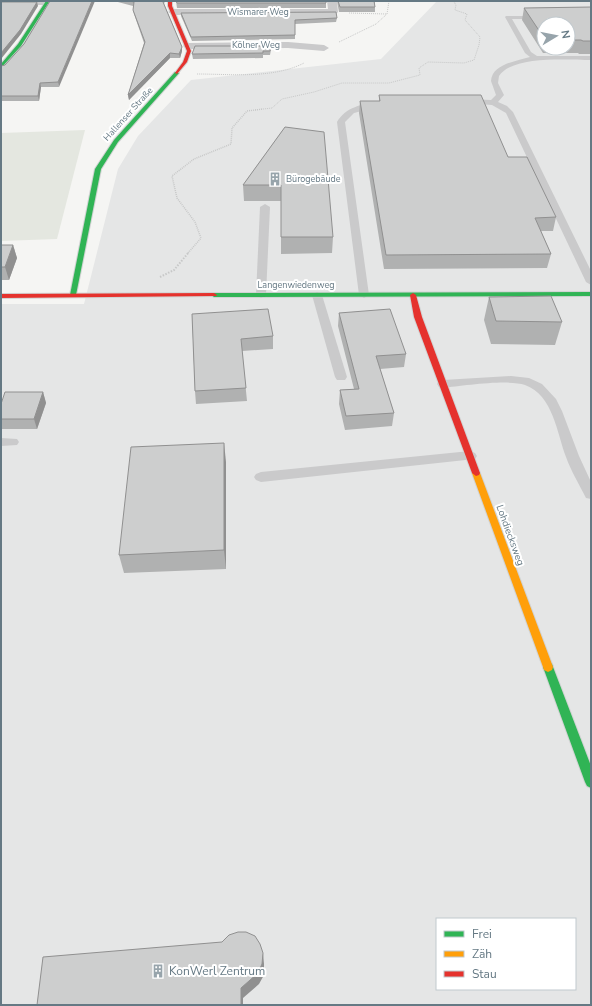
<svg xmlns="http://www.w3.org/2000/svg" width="592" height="1006" font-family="'Nunito Sans',sans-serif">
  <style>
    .built { fill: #e5e6e6; fill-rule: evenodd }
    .green { fill: #e4e7e0 }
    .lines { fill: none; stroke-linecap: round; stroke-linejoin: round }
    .fast-casing { stroke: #d1d3d3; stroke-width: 2 }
    .slow-casing { stroke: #d1d3d3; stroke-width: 2 }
    .jam-casing { stroke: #d1d3d3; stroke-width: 2 }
    .path-far2 { stroke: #c7c8c8; stroke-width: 1; stroke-dasharray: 1 1; stroke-linecap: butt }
    .path-far1 { stroke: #c7c8c8; stroke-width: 1.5; stroke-dasharray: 1 1; stroke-linecap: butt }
    .path { stroke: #c7c8c8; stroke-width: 2; stroke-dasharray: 1.5 1.5; stroke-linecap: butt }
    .lane { fill: #cacacb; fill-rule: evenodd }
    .street { fill: #cacacb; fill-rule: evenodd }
    .fast { fill: #30b455; fill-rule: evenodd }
    .slow { fill: #ff9f0a; fill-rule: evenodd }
    .jam { fill: #e5322d; fill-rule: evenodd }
    .wall { fill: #b0b1b1; fill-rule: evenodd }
    .shaded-wall { fill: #909090 }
    .building { fill: #cdcece; stroke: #909090 }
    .labels { text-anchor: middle; stroke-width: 4; stroke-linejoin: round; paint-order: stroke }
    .far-street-label { font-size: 9px; fill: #657984; stroke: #fff }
    .far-poi-label { font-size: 9px; fill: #657984; stroke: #fff; text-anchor: start }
    .street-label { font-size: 10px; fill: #657984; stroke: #fff }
    .near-poi-label { font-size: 12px; fill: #657984; stroke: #fff; text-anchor: start }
  </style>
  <rect width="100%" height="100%" fill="#f5f5f3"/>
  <path class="built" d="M437,1H591V1005H1V304H84L118,169L138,136L191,80L381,59ZM544,24H568V48H544ZM437,919H575V989H437Z"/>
  <path class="green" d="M85,130L57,239L1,241V133Z"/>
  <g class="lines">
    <g class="fast-casing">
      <g id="fast">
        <path d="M46,1L49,2L21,46L1,68V64L18,44Z"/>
        <path d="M175,72L179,73L118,142L101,169L76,295L73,297L71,296L70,295L95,169L114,140Z"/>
        <path d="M591,292V296L214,297L211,295L214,293Z"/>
        <path d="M548,662L552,664L553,667L591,766V788L587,786L585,782L543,667L544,664Z"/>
      </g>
    </g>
    <g class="slow-casing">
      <path id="slow" d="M476,470L480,473L553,667L552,670L548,672L544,670L543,667L472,473Z"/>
    </g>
    <g class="jam-casing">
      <g id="jam">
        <path d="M168,1H172V6L191,51L187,62L177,74L175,73L183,62L187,51L168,6Z"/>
        <path d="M214,293L217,295L216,296L1,298V294Z"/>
        <path d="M413,293L416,295L422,317L480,473L479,475L476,476L472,473L414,317L410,295Z"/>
      </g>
    </g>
    <g class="path-far2">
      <path d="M349,13L386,14"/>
      <path d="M339,42L376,24L387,14L389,1"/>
      <path d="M197,74C231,74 273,79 304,63"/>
      <path d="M255,110L272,108L282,99L314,92L342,83H389L420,75L419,68L428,62L464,63L474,60L479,45L480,37L465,20L467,14L455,10L456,5L454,2L459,1"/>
    </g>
    <path class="path-far1" d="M188,253L201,238L195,222L177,198L172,176L194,159L231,144L232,128L247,111L263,109"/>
    <path class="path" d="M160,277L174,270L189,252"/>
    <g class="lane">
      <path d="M506,16H543V18L541,19H512L531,52L537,56H591V60C568,60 513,55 499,76L498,83L504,95L498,102L507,106L513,112L591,271V285L586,282L506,113L492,105L465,103L461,101L465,99L491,100L496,95L491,81C492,64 517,61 530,57L525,53L505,17Z"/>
      <path d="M378,102H381V106L354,113L345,122L369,295L364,298L359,295L337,122C346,107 362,104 378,102Z"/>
      <path d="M265,204L270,207L266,295L261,298L256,295L260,207Z"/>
      <path d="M317,292L322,295L347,377L345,380H337L335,377L312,295Z"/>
      <path d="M511,376L529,378L542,384L556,399L562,411L579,456L591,482V499L586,498C579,484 571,471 566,457C557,433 553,395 525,385C508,379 462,386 443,388L439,387L437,384L439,381L443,380Z"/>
      <path d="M1,438L17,439L19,442L17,445L1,446Z"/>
      <path d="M470,451L475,453L477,456L475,459L261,482L256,480L254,477L256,474L261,472Z"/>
    </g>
    <g class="street">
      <path d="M1,1H53L47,5H1Z"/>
      <path d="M327,1H337L338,12L336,14L173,15L168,12L173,9H328Z"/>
      <path d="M288,42L324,45L329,48L324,51L288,48L188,49L183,46L188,43Z"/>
    </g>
    <use href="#fast" class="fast"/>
    <use href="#slow" class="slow"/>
    <use href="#jam" class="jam"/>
  </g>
  <g class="wall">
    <path d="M50,1L59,87H41L39,101H1V66L5,65L24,44Z"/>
    <path d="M114,1H165L164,4L182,47V51L180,58H170L129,100L128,95L144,43L134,14L133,10V6Z"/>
    <path d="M176,1L326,3V8H177Z"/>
    <path d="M337,1H375V12H339Z"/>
    <path d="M591,7V54H579L578,53H543L522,20L524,8ZM544,24H568V48H544Z"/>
    <path d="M181,13L337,18L336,22L295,24V39L192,41L181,16Z"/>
    <path d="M271,50L270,55H263V58L193,59L192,54Z"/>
    <path d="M379,95L508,157L556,217L553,231H541L551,254L547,268L384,269L359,113L360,101H379Z"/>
    <path d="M285,127L333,237L332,253L281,254V201H244L243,185Z"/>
    <path d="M1,245H13L17,258L9,280H1Z"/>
    <path d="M489,297L562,322L555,345L491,344L484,320Z"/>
    <path d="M339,313L406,354L404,367L380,369L394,413L392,426L345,430L339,404L340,390L354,389L338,326Z"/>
    <path d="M192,314L273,336V349L242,351L247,401L196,404L195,391Z"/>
    <path d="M43,392L46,403L37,429H1V404Z"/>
    <path d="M226,462V569L124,573L119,555Z"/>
  </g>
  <g class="shaded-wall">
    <path d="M92,1H95L59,87L58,82Z"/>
    <path d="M37,2L38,6L21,34L1,59V53Z"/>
    <path d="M182,47V51L180,58L179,54Z"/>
    <path d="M170,53V58L129,100L128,95Z"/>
    <path d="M40,83L41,87L39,101L38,96Z"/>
    <path d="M13,245L17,258L9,280L5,267Z"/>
    <path d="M43,392L46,403L37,429L34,419Z"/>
    <path d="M224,443L226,462V569L224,550Z"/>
    <path d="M263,953L264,964V975L259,984L243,998V1005H241V988Z"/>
  </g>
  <g class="building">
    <path d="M50,1H92L58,82L40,83L38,96H1V66L5,65L24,44Z"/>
    <path d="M130,1H163V2L182,47L179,54L170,53L128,95L145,42L133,10L134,2Z"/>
    <path d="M176,1H326V3H177Z"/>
    <path d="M338,1H374L375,7H340Z"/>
    <path d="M1,2H37L20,30L1,53Z"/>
    <path d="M591,7V41H583L581,40H568V24H544V38L524,8Z"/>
    <path d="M336,12L337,18L295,20V35L191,37L181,13Z"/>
    <path d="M195,46H271L270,51H263V53L192,54Z"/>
    <path d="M379,95H481L508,157H527L556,217L535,218L551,254L386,255L360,101H380Z"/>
    <path d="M285,127L324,132L333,237H281V185H243Z"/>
    <path d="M1,245H13L5,267H1Z"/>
    <path d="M551,296L562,322L496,321L489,297Z"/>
    <path d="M268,309L273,336L241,339L246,388L195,391L192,314Z"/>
    <path d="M390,309L406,354L376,356L394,413L346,416L340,390L359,389L339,313Z"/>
    <path d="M5,392H43L34,419H1V404Z"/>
    <path d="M224,443V550L119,555L131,447Z"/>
    <path d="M238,932H246L255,936L260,944L263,953L262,964L258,973L241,988V1005H37L43,957L222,942L229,935Z"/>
  </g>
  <defs>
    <g id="building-bare" transform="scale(1.08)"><path d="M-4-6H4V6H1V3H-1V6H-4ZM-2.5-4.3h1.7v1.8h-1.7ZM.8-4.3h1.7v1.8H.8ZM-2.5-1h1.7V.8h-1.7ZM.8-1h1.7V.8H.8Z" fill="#97a4ab" stroke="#fff" stroke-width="2.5" paint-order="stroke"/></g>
  </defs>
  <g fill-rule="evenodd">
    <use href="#building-bare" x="275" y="179"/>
    <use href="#building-bare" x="158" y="971"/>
  </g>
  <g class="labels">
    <g class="far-street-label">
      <text x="258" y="15">Wismarer Weg</text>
      <text x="256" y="48">Kölner Weg</text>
      <text transform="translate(128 114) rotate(-48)" y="3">Hallenser Straße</text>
      <text x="296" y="288">Langenwiedenweg</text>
    </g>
    <g class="far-poi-label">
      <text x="286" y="182">Bürogebäude</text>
    </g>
    <g class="street-label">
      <text transform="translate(511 535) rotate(70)" y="4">Lohdiecksweg</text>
    </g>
    <g class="near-poi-label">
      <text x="169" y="975">KonWerl Zentrum</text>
    </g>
  </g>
  <rect width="592" height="1006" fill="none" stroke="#657984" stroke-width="4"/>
  <rect x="436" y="918" width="140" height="72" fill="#ffffff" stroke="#c1c9ce"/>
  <rect x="444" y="931" width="20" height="6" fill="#30b455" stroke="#c1c9ce"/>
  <text x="472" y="938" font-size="12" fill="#657984">Frei</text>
  <rect x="444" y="951" width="20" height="6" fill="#ff9f0a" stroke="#c1c9ce"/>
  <text x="472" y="958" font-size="12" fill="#657984">Zäh</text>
  <rect x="444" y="971" width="20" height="6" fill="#e5322d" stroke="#c1c9ce"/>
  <text x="472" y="978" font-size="12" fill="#657984">Stau</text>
  <g transform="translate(556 36) rotate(80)"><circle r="19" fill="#ffffff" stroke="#c1c9ce"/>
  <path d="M0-3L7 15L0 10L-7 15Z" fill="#97a4ab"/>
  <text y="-6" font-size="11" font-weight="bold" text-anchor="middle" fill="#657984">N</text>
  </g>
</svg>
